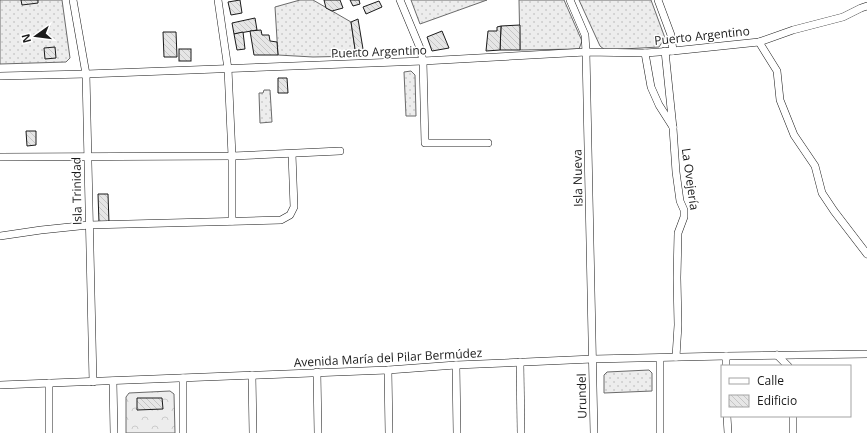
<svg xmlns="http://www.w3.org/2000/svg" width="867" height="433" font-family="'Open Sans',sans-serif">
  <style>
    .grass { fill: url(#grass-dots); stroke: #6a6a6a }
    .park { fill: url(#park-crowns); stroke: #6a6a6a }
    .building { fill: url(#building-back-hatch); stroke: #1a1a1a }
    .lines { fill: none; stroke-linecap: round; stroke-linejoin: round }
    .minor-casing { stroke: #1a1a1a; stroke-width: 8 }
    .minor { stroke: #fff; stroke-width: 7 }
    .labels { text-anchor: middle; stroke-width: 3; stroke-linejoin: round; paint-order: stroke }
    .street-label { font-size: 12px; fill: #1a1a1a; stroke: #fff }
  </style>
  <defs>
    <pattern id="grass-dots" width="8" height="8" patternUnits="userSpaceOnUse"><rect width="8" height="8" fill="#ededed"/><path d="M2 2h.1M6 6h.1" fill="none" stroke="#cbcbcb" stroke-width="1.8" stroke-linecap="round"/></pattern>
    <pattern id="park-crowns" width="20" height="18" patternUnits="userSpaceOnUse"><rect width="20" height="18" fill="#ededed"/><path d="M2 6a3 3 0 1 1 6 0M12 15a3 3 0 1 1 6 0" fill="none" stroke="#cbcbcb"/></pattern>
    <pattern id="building-back-hatch" width="6" height="6" patternUnits="userSpaceOnUse"><rect width="6" height="6" fill="#e6e6e6"/><path d="M-1 5l2 2M0 0l6 6M5-1l2 2" fill="none" stroke="#c5c5c5"/></pattern>
  </defs>
  <rect width="100%" height="100%" fill="#fff"/>
  <g class="grass">
    <path d="M0,0H62L70,58L66,62L0,64Z"/>
    <path d="M300,0H313L351,22L356,56L313,57L278,55L275,7Z"/>
    <path d="M411,0H487L420,24Z"/>
    <path d="M519,0H564L582,41L579,49L520,50Z"/>
    <path d="M579,0H651L665,38L659,47L605,50L600,46Z"/>
    <path d="M411,71L415,75L416,116H406L404,72Z"/>
    <path d="M264,90H270L272,122L260,123L259,93H263Z"/>
    <path d="M649,370L652,373V391L604,393V375L607,372Z"/>
  </g>
  <path class="park" d="M170,391L174,394L175,433H126V397L129,393Z"/>
  <g class="building">
    <path d="M21,0H38V3L22,5Z"/>
    <path d="M240,0L242,13L231,15L228,2Z"/>
    <path d="M324,0H340L343,8L332,11L326,8Z"/>
    <path d="M350,0H359L360,4L353,6Z"/>
    <path d="M379,1L382,7L366,14L363,7Z"/>
    <path d="M255,18L257,30L234,34L232,23Z"/>
    <path d="M358,19L364,55L356,56L351,22Z"/>
    <path d="M520,25V50H500L501,26Z"/>
    <path d="M501,26L500,50L486,51L488,31H497V27Z"/>
    <path d="M261,30L262,35H269L270,41L277,42L278,55H254L250,31Z"/>
    <path d="M442,31L449,48L432,51L427,37Z"/>
    <path d="M163,32H176L177,57H164Z"/>
    <path d="M243,32L245,49L237,50L234,34Z"/>
    <path d="M55,47L56,58L45,59L44,48Z"/>
    <rect x="179" y="49" width="12" height="12"/>
    <path d="M278,78H287L288,93H278Z"/>
    <path d="M26,131H36V145L27,146Z"/>
    <path d="M98,194H108L109,223H99Z"/>
    <path d="M137,398H162L163,409L137,410Z"/>
  </g>
  <g class="lines">
    <g class="minor-casing">
      <g id="minor">
        <path d="M73,0L86,74L93,382"/>
        <path d="M218,0L228,69L232,156V221"/>
        <path d="M400,0L420,48L423,61L425,143H488"/>
        <path d="M570,0L585,35L586,52L594,433"/>
        <path d="M658,0L671,35L673,51"/>
        <path d="M759,42L777,71L780,100L794,135L815,166L822,193L834,211L867,254"/>
        <path d="M665,51L673,128L676,172L680,201L684,210V217L678,233L677,278L678,325L676,357"/>
        <path d="M645,53L651,87L659,105L673,127"/>
        <path d="M0,76L86,74L423,61L586,52L645,53L673,51L759,42L793,30L843,17L861,8L867,6"/>
        <path d="M0,157L232,156L340,151"/>
        <path d="M0,236L41,230L89,225L281,220L290,215L294,207L292,154"/>
        <path d="M777,355L788,366"/>
        <path d="M726,356V366"/>
        <path d="M520,362L521,433"/>
        <path d="M456,365L457,433"/>
        <path d="M388,370L389,433"/>
        <path d="M317,372L318,433"/>
        <path d="M252,375L253,433"/>
        <path d="M183,378V433"/>
        <path d="M113,381L114,433"/>
        <path d="M49,383V433"/>
        <path d="M0,385L388,370L456,365L593,359L726,356L867,354"/>
        <path d="M727,416L728,433"/>
        <path d="M793,416V433"/>
        <path d="M660,433V358"/>
      </g>
    </g>
    <use href="#minor" class="minor"/>
  </g>
  <g class="labels">
    <g class="street-label">
      <text transform="translate(702 36) rotate(-6)" y="4">Puerto Argentino</text>
      <text transform="translate(379 52) rotate(-2)" y="4">Puerto Argentino</text>
      <text transform="translate(578 178) rotate(-91)" y="4">Isla Nueva</text>
      <text transform="translate(690 179) rotate(82)" y="4">La Ovejería</text>
      <text transform="translate(77 191) rotate(-91)" y="4">Isla Trinidad</text>
      <text transform="translate(388 358) rotate(-3)" y="4">Avenida María del Pilar Bermúdez</text>
      <text transform="translate(582 396) rotate(-91)" y="4">Urundel</text>
    </g>
  </g>
  <rect x="721" y="365" width="130" height="52" fill="#ffffff" stroke="#a3a3a3"/>
  <rect x="729" y="378" width="20" height="6" fill="#ffffff" stroke="#a3a3a3"/>
  <text x="757" y="385" font-size="12" fill="#1a1a1a">Calle</text>
  <rect x="729" y="395" width="20" height="12" fill="url(#building-back-hatch)" stroke="#a3a3a3"/>
  <text x="757" y="405" font-size="12" fill="#1a1a1a">Edificio</text>
  <g transform="translate(36 36) rotate(256)" stroke="#ffffff" stroke-width="3" paint-order="stroke">
  <path d="M0-3L7 15L0 10L-7 15Z" fill="#1a1a1a"/>
  <text y="-6" font-size="11" font-weight="bold" text-anchor="middle" fill="#1a1a1a">N</text>
  </g>
</svg>
